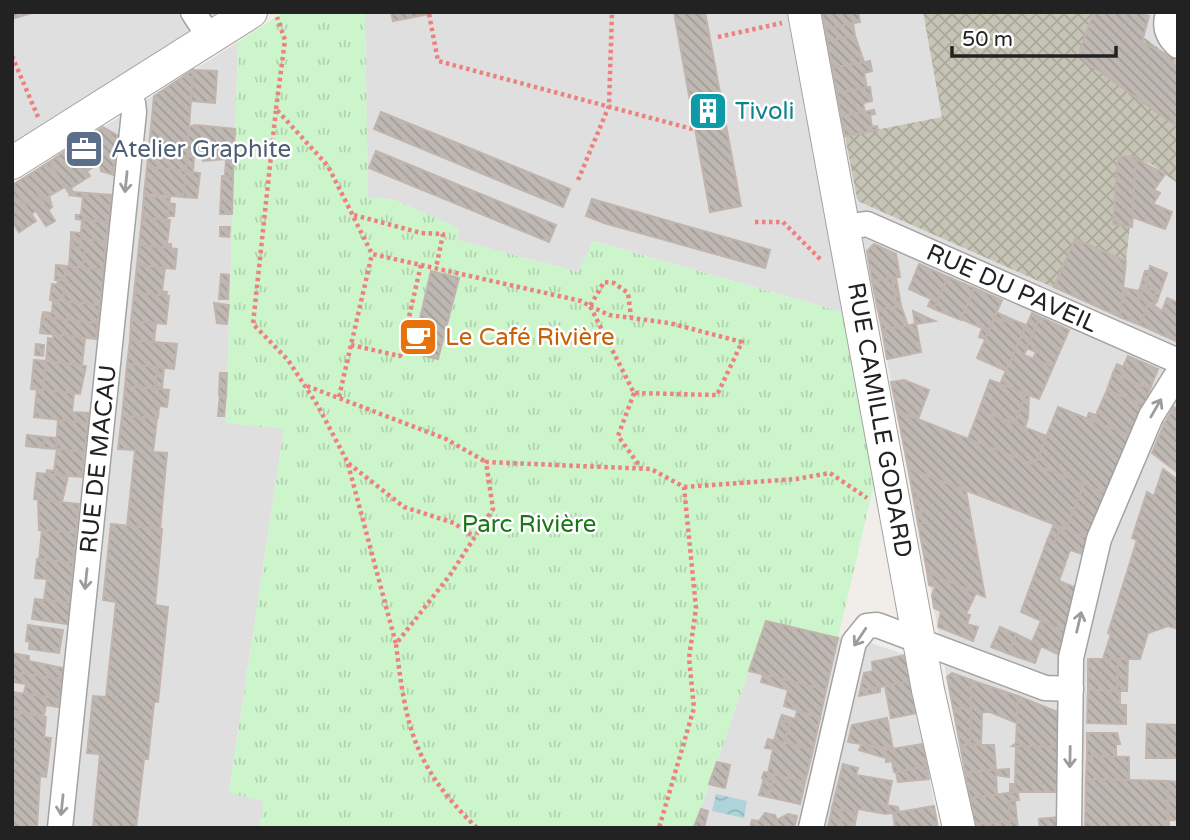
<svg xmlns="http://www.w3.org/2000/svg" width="1190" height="840" font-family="'Varela Round',sans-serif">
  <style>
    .residential { fill: #e0dfdf }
    .construction { fill: url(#construction-cross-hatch) }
    .park { fill: url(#park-tufts) }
    .water { fill: url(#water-waves) }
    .building { fill: url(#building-back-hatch); stroke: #c1b4ad; stroke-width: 2 }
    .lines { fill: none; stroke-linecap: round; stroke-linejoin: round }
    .minor-casing { stroke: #a3a3a3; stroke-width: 27 }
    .tertiary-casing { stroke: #a3a3a3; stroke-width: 34 }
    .path { stroke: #ec827f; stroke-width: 4.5; stroke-dasharray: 3.5 3.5; stroke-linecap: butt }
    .minor { stroke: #fff; stroke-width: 24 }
    .tertiary { stroke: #fff; stroke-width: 32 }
    .oneway { stroke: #9c9c9c }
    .labels { text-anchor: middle; stroke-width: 5; stroke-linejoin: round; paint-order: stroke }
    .culture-label { font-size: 24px; fill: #0d838f; stroke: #fff; text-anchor: start }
    .service-label { font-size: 24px; fill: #4e5e75; stroke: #fff; text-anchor: start }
    .street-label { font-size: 24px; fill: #222; stroke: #fff }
    .food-label { font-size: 24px; fill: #c56008; stroke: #fff; text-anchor: start }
    .park-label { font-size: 24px; fill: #187818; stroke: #fff }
  </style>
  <defs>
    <pattern id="construction-cross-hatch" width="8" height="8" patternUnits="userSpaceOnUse" patternTransform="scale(1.75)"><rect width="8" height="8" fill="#c5c4b5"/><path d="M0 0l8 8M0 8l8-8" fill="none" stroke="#a9a89b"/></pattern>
    <pattern id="park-tufts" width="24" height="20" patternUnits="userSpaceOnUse" patternTransform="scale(1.75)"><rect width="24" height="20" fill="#ccf5cc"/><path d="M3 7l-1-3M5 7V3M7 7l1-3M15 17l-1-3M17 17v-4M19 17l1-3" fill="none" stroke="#afd2af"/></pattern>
    <pattern id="water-waves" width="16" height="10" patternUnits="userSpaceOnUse" patternTransform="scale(1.75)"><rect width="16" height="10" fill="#afd3da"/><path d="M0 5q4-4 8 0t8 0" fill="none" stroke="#96b5bb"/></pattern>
    <pattern id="building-back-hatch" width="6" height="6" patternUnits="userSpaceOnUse" patternTransform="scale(1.75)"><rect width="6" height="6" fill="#beb7b2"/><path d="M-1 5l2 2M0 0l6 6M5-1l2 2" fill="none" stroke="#a39d99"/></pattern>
  </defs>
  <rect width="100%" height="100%" fill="#f1eee9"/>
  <g class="residential">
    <path d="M12,12H222L12,146Z"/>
    <path d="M365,12H1178V828H975L878,311L842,312L594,241L579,272L457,240L458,228L392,199L368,198Z"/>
    <path d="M238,42L226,423L284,428L229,792L264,801L259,828H12V185Z"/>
    <path d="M766,621L871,643L906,655L939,828H694Z"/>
  </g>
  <path class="construction" d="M923,12H1136L1149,16L1143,37L1178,62V179L1176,182L1151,164L1137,160L1120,317L860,202L857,198L845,136L942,117Z"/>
  <path class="park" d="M284,12H365L368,198L392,199L459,228L457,240L578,272L593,241L842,312L874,484L838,638L766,621L694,828H259L264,801L229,793L284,429L226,423L238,42Z"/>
  <path class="water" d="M716,794L747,801L744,818L712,811Z"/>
  <g class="building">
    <path d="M12,12H35L12,19Z"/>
    <path d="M391,12H439L393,21Z"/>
    <path d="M674,12H705L741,206L710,212Z"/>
    <path d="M822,12H858L860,22L825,29Z"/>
    <path d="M1094,12H1136L1149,16L1142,42L1174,59L1172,63L1178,67V127L1085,61L1080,50Z"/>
    <path d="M853,23L855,36L827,41L825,29Z"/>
    <path d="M855,36L864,62L832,68L827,41Z"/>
    <path d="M870,61L872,71L864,73L867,88L837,93L832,68Z"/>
    <path d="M193,70L186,171L147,167L154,96Z"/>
    <path d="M193,70L217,71L215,103L191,101Z"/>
    <path d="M870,87L872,101L863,103L865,112L841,116L837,93Z"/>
    <path d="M874,110L875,114L870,115L872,127L877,126L878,130L845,136L841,116Z"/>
    <path d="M381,112L570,189L563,207L374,129Z"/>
    <path d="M195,125L235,129L233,177L225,176L226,159L203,161L202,157H187L189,127Z"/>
    <path d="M103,127L117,135L113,175L101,171L100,163L85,139Z"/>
    <path d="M85,139L100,163L87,171L71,147Z"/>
    <path d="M71,147L90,176L71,188L73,192L70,195L49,162Z"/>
    <path d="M376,151L556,225L549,242L369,168Z"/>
    <path d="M1118,156L1136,157L1132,227L1113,224Z"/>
    <path d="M187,157H194L193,172L186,171Z"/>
    <path d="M1136,159L1165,174L1154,190L1160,193L1153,204L1172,212L1165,229L1132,217Z"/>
    <path d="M49,162L65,187L49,196L52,207L48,210L27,176Z"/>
    <path d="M147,167L186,171L183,197L144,194Z"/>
    <path d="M186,171L200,173L197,198L183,197Z"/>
    <path d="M27,176L55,221L46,226L36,211L31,214L12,185Z"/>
    <path d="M222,176L233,177L232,214H220Z"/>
    <path d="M12,185L36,221L19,232L12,221Z"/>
    <path d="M73,192L111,195L109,222L76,219V215H81L83,197L70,195Z"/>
    <path d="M144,196L170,198L167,220L142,218Z"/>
    <path d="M592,199L770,250L765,268L604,223L586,216Z"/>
    <path d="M169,203L175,204L174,216H168Z"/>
    <path d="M142,218L170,220L167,244H171V248L139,245Z"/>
    <path d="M82,220L109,222L106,241L71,238V232L81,233Z"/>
    <path d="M220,227H230L229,237L220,236Z"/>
    <path d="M71,238H74L73,247L85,248L83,268L69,266Z"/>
    <path d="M74,238L106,241L104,270L83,268L85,248L73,247Z"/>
    <path d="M1075,239L1126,261L1120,317L1054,287Z"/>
    <path d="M874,244L896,254L900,277L872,281L867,251Z"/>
    <path d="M139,245L177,249L175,269L137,265Z"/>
    <path d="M919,264L948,277L934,309L928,306L931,299L909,289Z"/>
    <path d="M56,265L66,266L65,280H55Z"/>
    <path d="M137,265L165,268L162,291L167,292L166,296L134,293Z"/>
    <path d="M66,266L104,270L100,305L63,301L64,286L57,285L58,280H65Z"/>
    <path d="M1150,266L1167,273L1157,301L1154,300L1156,290L1146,288Z"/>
    <path d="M431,271L459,278L438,359L412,353Z"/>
    <path d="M1145,271H1149L1141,299L1123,295L1124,288L1139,291Z"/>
    <path d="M221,274L229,275L228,299H219Z"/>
    <path d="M896,277L901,306L897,307L892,278Z"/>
    <path d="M948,277L974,288L961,320L934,309Z"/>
    <path d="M892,278L897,307L878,310L872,281Z"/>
    <path d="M52,284L64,286L63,301L50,300Z"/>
    <path d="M974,288L1002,300L985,339L979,337L982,328L961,319Z"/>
    <path d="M1143,288L1156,290L1154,300L1157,301L1155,304L1149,302L1140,325L1120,317L1123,295L1141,299Z"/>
    <path d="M134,293L169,296L166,324L131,321Z"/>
    <path d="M1167,298L1178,303V342L1140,325L1149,302L1162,311Z"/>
    <path d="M53,300L100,305L98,323L42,317L43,312L52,313Z"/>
    <path d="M214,303L229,305L227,324L217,323Z"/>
    <path d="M901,306L908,326L882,330L878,310Z"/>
    <path d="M913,311L930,319L935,321L915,324Z"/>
    <path d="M996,312L1011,319L1009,323L995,317Z"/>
    <path d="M1032,313L1040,317L1024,355L1053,367L1039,399L1000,384Z"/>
    <path d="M42,317L98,323L96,339L40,333Z"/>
    <path d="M995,317L1009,323L1011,319L1026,325L1006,371L977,358Z"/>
    <path d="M1040,317L1069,330L1053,367L1033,359L1036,352L1026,348Z"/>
    <path d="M131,321L156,323L154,342L130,340Z"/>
    <path d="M916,324L921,352L887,359L882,330Z"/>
    <path d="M53,334L85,338L82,365L46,361L48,338L53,339Z"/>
    <path d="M130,340L177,344L174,369L127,364Z"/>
    <path d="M36,344L44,345L43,356L35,355Z"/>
    <path d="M1128,356L1158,369L1150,389L1113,373L1117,364L1123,367Z"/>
    <path d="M34,360L46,361L43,390L31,389Z"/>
    <path d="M46,361L86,366L80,394L43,390Z"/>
    <path d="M127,364L157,367L155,389L125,386Z"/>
    <path d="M157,367L164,368L162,389H155Z"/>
    <path d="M220,373H227L226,396L219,395Z"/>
    <path d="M1113,373L1150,389L1144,405L1107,390Z"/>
    <path d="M904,380L929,390L918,419L897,411L891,382Z"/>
    <path d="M990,380L1026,394L1015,423L979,410Z"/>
    <path d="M125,386L169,390L167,407L159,406L158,418L122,416Z"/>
    <path d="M37,389L74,393L72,412L89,413L88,423L34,417Z"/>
    <path d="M1107,390L1144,405L1131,436L1087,418L1089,413L1096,415Z"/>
    <path d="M1026,394L1029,395L1028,418L1025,427L1015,423Z"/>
    <path d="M220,395H226L224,416H218Z"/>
    <path d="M1058,407L1131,436L1107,494L1035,465Z"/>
    <path d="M1174,407L1178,410V435L1164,424Z"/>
    <path d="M979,410L1047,436L1035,465L968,439Z"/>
    <path d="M897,411L1084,484L1066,529L908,468Z"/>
    <path d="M122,416L157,418L153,452L167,453L160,529L127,526L135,450L118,449Z"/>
    <path d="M58,420L88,423L84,452L56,449Z"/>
    <path d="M1164,424L1178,435V473L1152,453Z"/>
    <path d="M27,435L44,437L43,448L26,446Z"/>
    <path d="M44,437L57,438L56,449L43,448Z"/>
    <path d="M57,449L84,452L82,477L46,474L47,470L54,471Z"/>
    <path d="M908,468L966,491L985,597L927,572L918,524L923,523L916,489L912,490Z"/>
    <path d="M1163,469L1178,480V629L1168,626L1148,633L1140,659H1103L1111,634L1108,633L1137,540L1132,538L1147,492L1154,496Z"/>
    <path d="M37,473L68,476L62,502L34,499Z"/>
    <path d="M1084,484L1107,494L1088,538L1066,529Z"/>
    <path d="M916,489L923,523L918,524L912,490Z"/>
    <path d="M38,500L79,504L76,533L39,530Z"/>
    <path d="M111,524L162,529L155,605L168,607L158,702H154L148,759H144L136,828H93L100,754L87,753L93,696L106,697L116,602L103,600Z"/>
    <path d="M1054,524L1061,527L1054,544L1047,541Z"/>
    <path d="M1061,527L1088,538L1085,555L1070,550L1059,581L1077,588L1067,632L1021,612L1047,541L1054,544Z"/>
    <path d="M42,530L76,533L73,563L39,559Z"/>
    <path d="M37,559L73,563L70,603L44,600L47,579L35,578Z"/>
    <path d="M927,572L976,593L966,614L970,615L967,624L978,627L973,641L938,627L941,611L934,608L932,595L935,587L929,585Z"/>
    <path d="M35,599L70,603L68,624L32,619Z"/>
    <path d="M766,621L838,638L826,690L749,671Z"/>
    <path d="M1041,621L1067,632L1062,656L1032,642Z"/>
    <path d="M28,625L63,630L59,653L29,649L30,642L26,641Z"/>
    <path d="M1000,627L1016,634L1009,654L991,647Z"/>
    <path d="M1016,634L1041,646L1035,663L1009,654Z"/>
    <path d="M12,653L29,656V661L63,668L62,679L12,672Z"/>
    <path d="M906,655L911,681L860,691L864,673L873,671L872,662Z"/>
    <path d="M1088,659H1118L1117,691L1088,690Z"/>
    <path d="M1118,659H1128L1127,691H1117Z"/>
    <path d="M12,672L62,679L60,699L24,693L26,684L12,682Z"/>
    <path d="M952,673L971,680V709L953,708L947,677Z"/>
    <path d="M763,674L826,690L820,718L784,706L788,690L761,682Z"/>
    <path d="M971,680L1018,696L1017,723L990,712H982L981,745L970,744Z"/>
    <path d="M911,681L917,713L891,718L885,686Z"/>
    <path d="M880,687V692L859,696L860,691Z"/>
    <path d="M1088,690L1120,691V705H1126V724L1087,723Z"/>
    <path d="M12,692L59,699L58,707L46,705L44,715L12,711Z"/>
    <path d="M1018,696L1060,713V747L1012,746L1016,743Z"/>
    <path d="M953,708L971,709L970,744L960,745Z"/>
    <path d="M797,711L820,718L813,750L785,741L790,723L780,720L782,715L795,719Z"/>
    <path d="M12,712L46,717L44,737L51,738L46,777L40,776L37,828H12Z"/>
    <path d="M887,718L893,749L848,742L852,725Z"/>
    <path d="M780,720L790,723L784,743L774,741Z"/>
    <path d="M1147,724L1178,725V758H1146Z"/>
    <path d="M1087,733H1117L1120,744H1116V757L1087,756Z"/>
    <path d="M768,739L813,750L805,782L768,773L773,749L765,748Z"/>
    <path d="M923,744L927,766L894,772L892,761L886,762V758L859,750L861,745L886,750Z"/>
    <path d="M960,745H994L996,769L965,772Z"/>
    <path d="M1016,746L1060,747V792H1015L1010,795V784H1015Z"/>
    <path d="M1087,756L1129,757V780L1086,779Z"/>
    <path d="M717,762L730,765L725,788L709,784Z"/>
    <path d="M843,764L858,768L856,775L892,781L887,805L898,807L899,812L886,814L858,809L857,813L832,808Z"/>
    <path d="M927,766L929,779L898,782L896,772Z"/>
    <path d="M1009,769V777L996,775L997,796L970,798L965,772Z"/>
    <path d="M764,772L805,782L800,804L759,795L761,789L771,791L773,780L762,778Z"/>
    <path d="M764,778L773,780L771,791L761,789Z"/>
    <path d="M1086,779L1168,781L1167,828H1085Z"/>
    <path d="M1168,781L1178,782V820H1169V828Z"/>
    <path d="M1015,792H1018L1019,800L1009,801L1010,822L974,824L970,798Z"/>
    <path d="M1009,801H1015L1017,821L1010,822Z"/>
    <path d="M934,806L938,828H895L893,813Z"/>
    <path d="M832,808L857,813L855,823L830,818Z"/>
    <path d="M701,809L708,811L704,828L694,827Z"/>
    <path d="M765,813L775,815L777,820L788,814L797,816L794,828H750L752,820L759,821Z"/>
    <path d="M1059,817V828H1040L1039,819Z"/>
    <path d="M830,818L855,823L854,828H828Z"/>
    <path d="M1017,821L1018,828H975L974,824Z"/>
  </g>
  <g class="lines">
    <g class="minor-casing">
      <g id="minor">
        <path d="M193,12L210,38"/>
        <path d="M1169,12C1163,26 1167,36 1178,46"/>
        <path d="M845,227L867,224L1178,361"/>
        <path d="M60,828L134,112L133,103L126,92"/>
        <path d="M811,828L854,642L867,626L877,625L1045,688L1071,689"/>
        <path d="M1069,828L1071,658L1099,539L1151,416L1178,373"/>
      </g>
    </g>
    <g class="tertiary-casing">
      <g id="tertiary">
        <path d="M804,12L928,690L959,828"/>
        <path d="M12,163L251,12"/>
      </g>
    </g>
    <g class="path">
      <path d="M429,14L438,61L696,130"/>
      <path d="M718,37L782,23"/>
      <path d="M12,56L38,117"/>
      <path d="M276,109L285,40L277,17"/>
      <path d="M578,180L609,106L612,12"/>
      <path d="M354,215L421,233L443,234L436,268"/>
      <path d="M755,222H783L822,261"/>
      <path d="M421,265L581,301L590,306L604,282L614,283L628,293L631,317"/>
      <path d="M590,306L609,315L669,323L742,342L717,395L634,393Z"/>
      <path d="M351,345L400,356L421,265L372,254L328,166L276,109L253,324L288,360L318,406L348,463L404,507L454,523L474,537"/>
      <path d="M307,386L446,439L486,462"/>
      <path d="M634,393L618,436L641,468"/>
      <path d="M339,397L372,254"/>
      <path d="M348,464L396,644"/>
      <path d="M684,487L796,479L830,473L867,498"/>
      <path d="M477,828C414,767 406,728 396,644L450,575L493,509L486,462L651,469L684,487L696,608L689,658L694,708L659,828"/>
    </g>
    <use href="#minor" class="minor"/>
    <use href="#tertiary" class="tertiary"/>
  </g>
  <defs><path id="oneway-shaft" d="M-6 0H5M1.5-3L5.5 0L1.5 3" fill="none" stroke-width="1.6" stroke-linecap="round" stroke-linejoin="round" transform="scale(1.75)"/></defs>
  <g class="oneway">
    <use href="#oneway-shaft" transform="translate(126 182) rotate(96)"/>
    <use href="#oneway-shaft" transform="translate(1156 408) rotate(-60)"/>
    <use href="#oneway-shaft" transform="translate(86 579) rotate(96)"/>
    <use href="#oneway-shaft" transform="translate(1079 622) rotate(-77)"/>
    <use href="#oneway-shaft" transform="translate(860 637) rotate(124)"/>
    <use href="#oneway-shaft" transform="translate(1070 757) rotate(91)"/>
    <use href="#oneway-shaft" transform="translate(62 805) rotate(96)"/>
  </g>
  <defs>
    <g id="building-square" transform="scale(2.0125)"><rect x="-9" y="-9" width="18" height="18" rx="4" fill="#0f9aa8" stroke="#fff"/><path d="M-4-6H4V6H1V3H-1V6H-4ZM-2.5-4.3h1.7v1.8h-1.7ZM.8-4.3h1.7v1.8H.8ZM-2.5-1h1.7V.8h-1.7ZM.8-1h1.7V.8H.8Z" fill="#fff"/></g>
    <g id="office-square" transform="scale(2.0125)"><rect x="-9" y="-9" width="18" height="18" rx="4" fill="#5c6f8a" stroke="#fff"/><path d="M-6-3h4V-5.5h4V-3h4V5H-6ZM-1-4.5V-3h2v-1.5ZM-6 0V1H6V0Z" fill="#fff"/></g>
    <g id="cafe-square" transform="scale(2.0125)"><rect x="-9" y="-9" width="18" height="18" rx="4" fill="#e8710a" stroke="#fff"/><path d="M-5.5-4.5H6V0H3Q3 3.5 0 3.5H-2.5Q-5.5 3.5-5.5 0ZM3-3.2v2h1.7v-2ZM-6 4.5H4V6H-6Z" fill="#fff"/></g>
  </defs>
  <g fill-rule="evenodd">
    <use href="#building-square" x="708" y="111"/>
    <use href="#office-square" x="84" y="149"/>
    <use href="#cafe-square" x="418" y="337"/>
  </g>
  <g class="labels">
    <g class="culture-label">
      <text x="735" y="119">Tivoli</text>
    </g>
    <g class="service-label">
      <text x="111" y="157">Atelier Graphite</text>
    </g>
    <g class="street-label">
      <text transform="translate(1012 288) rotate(24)" y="8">RUE DU PAVEIL</text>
      <text transform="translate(880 420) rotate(80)" y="8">RUE CAMILLE GODARD</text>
      <text transform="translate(98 459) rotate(-84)" y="8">RUE DE MACAU</text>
    </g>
    <g class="food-label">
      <text x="445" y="345">Le Café Rivière</text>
    </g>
    <g class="park-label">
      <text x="529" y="532">Parc Rivière</text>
    </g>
  </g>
  <rect width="1190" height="840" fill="none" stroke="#222222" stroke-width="28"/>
  <path d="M952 46v10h164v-10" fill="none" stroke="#222222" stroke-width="3.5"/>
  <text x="962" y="46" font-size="21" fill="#222222" stroke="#ffffff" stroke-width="5" paint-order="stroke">50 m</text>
</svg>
